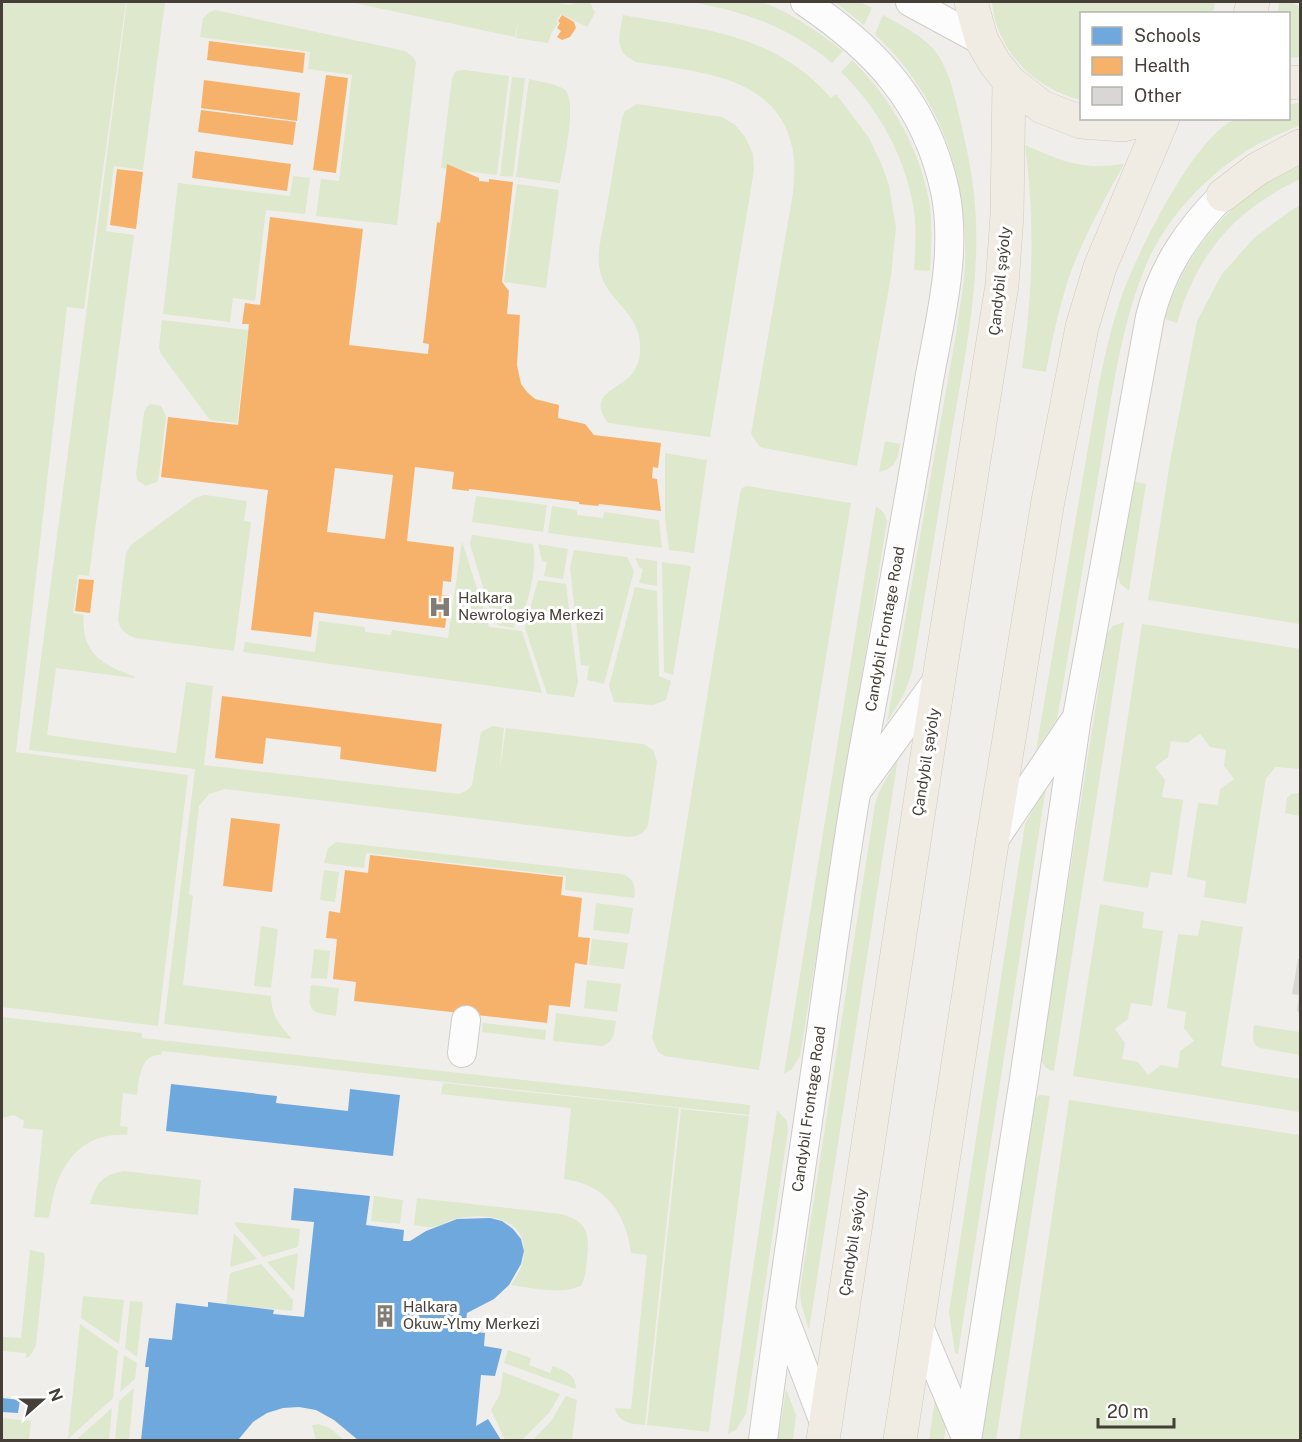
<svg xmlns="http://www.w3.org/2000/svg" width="1302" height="1442" font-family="'Public Sans',sans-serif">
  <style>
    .green { fill: #dee8cc }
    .schools { fill: #6fa8dc }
    .health { fill: #f6b26b; fill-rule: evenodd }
    .building { fill: #d9d7d3 }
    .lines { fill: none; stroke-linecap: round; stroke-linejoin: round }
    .minor-casing { stroke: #ceccc8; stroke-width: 30 }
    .major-casing { stroke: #d1c9b9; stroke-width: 34 }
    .minor { stroke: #fdfcfc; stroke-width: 28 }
    .major { stroke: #f0ece4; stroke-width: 33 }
    .labels { text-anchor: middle; stroke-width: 6; stroke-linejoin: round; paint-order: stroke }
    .street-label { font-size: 15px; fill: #453f37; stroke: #fff }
    .poi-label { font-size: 15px; fill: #453f37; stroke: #fff; text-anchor: start }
  </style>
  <rect width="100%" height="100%" fill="#f0eeeb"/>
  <g class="green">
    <path d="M2,2H126L84,309L67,307L16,752L188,775L158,1026L2,1007Z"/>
    <path d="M127,2H165L143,170L114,166L106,231L134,235L89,576L78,575L73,613L84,615C80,652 103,666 134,676V678L56,668L47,735L176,753L186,682L213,686L204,765L459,794L466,791L472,785L481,732L493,726L504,728L499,774L506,728L643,744L653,750L657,762L648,825C644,834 638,836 629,837L225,789L209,794L199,806L189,894L193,896L183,985L271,996C272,1017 279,1024 292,1039L164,1024L195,769L29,750Z"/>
    <path d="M350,2H553L570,5L576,2H590L595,13L587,27L561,14L556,21L558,23L552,32L548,43L516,38L518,20L515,37Z"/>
    <path d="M692,2C714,1 736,0 758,2C779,4 826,37 843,51L832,63C789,27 746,12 692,2Z"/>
    <path d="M835,2H860L872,8L864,25Z"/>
    <path d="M992,2H1215L1213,13L1082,14L1081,100C1035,89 996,51 992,2Z"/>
    <path d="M1279,2H1291L1300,7V57L1289,58L1288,14L1278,13Z"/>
    <path d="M215,10L405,51L412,56L416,62L397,225L316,216L321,179L339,181L352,75L308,69L310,52L200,37L203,18L210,12Z"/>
    <path d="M623,15C701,29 775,33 831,98L836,94L869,138L881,163L889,185L896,228L891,276L857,466L760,447L751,434L793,193C794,178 796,162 792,147C776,74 696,72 636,62C613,51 619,37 623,15Z"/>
    <path d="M883,15C902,26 926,37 938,55C950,73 955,98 960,119C968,153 975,187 976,222C979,296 962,371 950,443C937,520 925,596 912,672L904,694L887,722L957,329C959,308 964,287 965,266C968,175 941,97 875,34Z"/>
    <path d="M852,60C891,98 919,147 929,201C933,224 931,248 930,271L914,270C915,249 917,226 913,205C904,154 878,108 841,72Z"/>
    <path d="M464,70L509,76L497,175L441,168L452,78L456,71Z"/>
    <path d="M512,77L525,78L513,177L500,176Z"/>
    <path d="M529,79C539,82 557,83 565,90C578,102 563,166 560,183L516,177Z"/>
    <path d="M1300,103V125C1279,134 1255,144 1236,158C1199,183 1164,223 1146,265C1119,330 1111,403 1099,472C1085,553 1072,634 1058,714L1057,719L1036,750L1099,384C1105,354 1112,324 1122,295C1137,254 1194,137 1234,120C1242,116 1277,118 1288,118L1289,104Z"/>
    <path d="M637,104L722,117L735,125L745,137L753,154L754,170L710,437L608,423C588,397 613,391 628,378C636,371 640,361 640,350C642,312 607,303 600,271C596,254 602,234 605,217C611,184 616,151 622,118L625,111Z"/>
    <path d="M1025,145C1064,162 1081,170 1124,164C1104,200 1083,238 1069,277C1059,308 1052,340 1046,372L1022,368C1033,289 1035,224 1025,145Z"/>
    <path d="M1300,164V179C1235,210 1197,253 1177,323L1165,319C1185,248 1234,195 1300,164Z"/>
    <path d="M293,176L310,178L305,214L266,210L255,301L233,298L230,322L163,314L178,183L290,196Z"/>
    <path d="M517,184L559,190L546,288L504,282Z"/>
    <path d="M1300,205V624L1148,600L1171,456L1197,321L1222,274L1254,238L1290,211Z"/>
    <path d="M162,320L248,330L237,423L210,420L161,354L159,348Z"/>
    <path d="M150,404L161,406L166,416L159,476L157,482L146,486L137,480L136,474L144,413L146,408Z"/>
    <path d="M885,441L900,444C898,459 896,468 879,472Z"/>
    <path d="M665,453L707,460L694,553L669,550L665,518Z"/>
    <path d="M1131,481L1146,484L1129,591L1120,583L1117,571Z"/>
    <path d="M747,486L851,503L759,1070L665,1056L658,1052L652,1038L740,493L742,488Z"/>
    <path d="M205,495L247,501L244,521L251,522L234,651L135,638C126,634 120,630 118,620L126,553L132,544L195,498Z"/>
    <path d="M476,496L547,505L543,532L472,522Z"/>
    <path d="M552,506L577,510V515L603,518L604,512L659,520L662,548L548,533Z"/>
    <path d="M876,506L884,513L887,521L800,1056L792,1069L784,1074Z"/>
    <path d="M472,535L533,544C538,571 528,596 522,622H515L514,628L497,625L499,609L489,607L470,544Z"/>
    <path d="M462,541L489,627L522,631L542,693L243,652L245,642L315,652L319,621L365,627V632L391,635L392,630L448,638Z"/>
    <path d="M538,544L568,549L563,579L544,576L547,562L542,561Z"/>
    <path d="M574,550L627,557L634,571L604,684L587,680L589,666L581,665L570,568Z"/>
    <path d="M635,558L657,561V586L639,583L643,569L640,568Z"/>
    <path d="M662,562L691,566L673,675L664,672Z"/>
    <path d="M538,580L566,584L578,682L574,697L547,694L525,628Z"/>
    <path d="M635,587L657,591L659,676L671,681L666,700L653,705L614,702L609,686Z"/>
    <path d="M1124,622L1054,1071C1046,1070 1043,1066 1041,1058L1107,634L1113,626Z"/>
    <path d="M1142,624L1300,649V769L1276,767L1266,778L1246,904L1204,897L1206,881L1187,877L1198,803L1218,805L1220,789L1234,779L1224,766L1226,750L1210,747L1200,734L1187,743L1171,741L1168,757L1155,767L1165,780L1162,797L1183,800L1172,875L1151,872L1148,888L1103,881Z"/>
    <path d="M898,758L809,1330L801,1303L800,1290L875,804L879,792Z"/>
    <path d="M1046,787L958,1354L955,1353L949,1312L1025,824Z"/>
    <path d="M1300,793V816L1285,813L1287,798L1291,794Z"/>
    <path d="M336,842L622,874C634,878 636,887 634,898L565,890L566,876L366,853L364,868L324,863L328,848Z"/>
    <path d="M324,870L339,872L335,902L320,900Z"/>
    <path d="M596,903L633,908L629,934L593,930Z"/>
    <path d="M1100,904L1144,912L1142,928L1163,931L1152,1006L1131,1003L1128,1019L1115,1029L1125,1043L1122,1059L1138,1062L1148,1075L1161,1065L1178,1068L1180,1051L1194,1041L1184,1028L1186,1012L1167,1008L1178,934L1198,936L1201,920L1243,927L1221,1066L1300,1079V1112L1073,1076Z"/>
    <path d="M261,926L278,929L271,988L254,986Z"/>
    <path d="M592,939L628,943L624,969L589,965Z"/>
    <path d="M314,949L330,951L327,979L311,978Z"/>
    <path d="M587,980L621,984L617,1012L584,1008Z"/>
    <path d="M311,985L339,988L336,1016C310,1013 307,1011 311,985Z"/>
    <path d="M556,1013L616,1021C614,1032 615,1042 602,1046L553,1041Z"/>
    <path d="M2,1017L142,1033V1038L750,1105L749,1115L162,1051L161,1055C140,1054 139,1079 137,1095L123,1093L120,1126L128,1127L127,1135C78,1131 55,1170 50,1214L48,1218L34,1217L43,1130L23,1128L24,1121L14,1115L2,1118V1125Z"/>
    <path d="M483,1023L546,1030L545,1040L482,1032Z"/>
    <path d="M1254,1025L1300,1032V1055L1260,1048C1250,1043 1253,1035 1254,1025Z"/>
    <path d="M443,1083L679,1108L645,1425C632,1424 618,1423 615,1408L631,1409L647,1255L631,1253C626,1214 606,1184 564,1179L571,1108L441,1094Z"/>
    <path d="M1039,1095L1050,1096L996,1440H981L1034,1101Z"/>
    <path d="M1069,1100L1300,1135V1440H1019Z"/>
    <path d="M681,1109L749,1116L709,1432L647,1425Z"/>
    <path d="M777,1110L787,1121L788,1130L746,1414L736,1430L728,1434Z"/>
    <path d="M124,1171L201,1180L198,1215L90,1204C98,1182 100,1176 124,1171Z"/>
    <path d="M374,1196L403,1200L400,1224L371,1221Z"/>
    <path d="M417,1198L561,1214C587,1221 590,1233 587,1258C586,1268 586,1277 581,1286C559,1295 533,1288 511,1285C520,1272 527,1259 523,1242C517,1215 480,1214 459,1218C450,1219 441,1226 433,1227C427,1228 420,1226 414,1225Z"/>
    <path d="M235,1222L300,1229L298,1247L263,1257L235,1225Z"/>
    <path d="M234,1233L257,1259L230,1267Z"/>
    <path d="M30,1250L44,1253L45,1258L36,1345L30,1356L26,1358V1353L2,1351V1337L21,1338Z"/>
    <path d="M298,1253L294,1291L267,1262Z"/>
    <path d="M261,1264L293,1300L292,1311L226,1304L230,1273Z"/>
    <path d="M83,1296L124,1300L119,1344L81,1318Z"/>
    <path d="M130,1301L143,1302L137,1357L125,1348Z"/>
    <path d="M80,1324L118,1351L113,1398L68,1439Z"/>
    <path d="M508,1350L531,1358L529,1365L550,1373L553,1366C565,1371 576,1374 576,1389L504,1363Z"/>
    <path d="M124,1355L137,1363L135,1379L120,1392Z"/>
    <path d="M503,1372L560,1394L550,1412L522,1440H505L491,1410L500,1394Z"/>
    <path d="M134,1388L129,1440H115L119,1401Z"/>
    <path d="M786,1389L796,1415L793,1440H778Z"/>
    <path d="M936,1393L946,1425L944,1440H929Z"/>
    <path d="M566,1396L577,1400L572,1440H533L551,1421Z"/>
    <path d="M112,1408L109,1440H76Z"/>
    <path d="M2,1418L31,1421L29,1440H2Z"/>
    <path d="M318,1424L330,1428L344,1440H316L312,1425Z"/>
  </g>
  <g class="schools">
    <path d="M171,1084L277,1096L276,1103L348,1111L350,1089L400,1095L393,1156L166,1131Z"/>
    <path d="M294,1188L370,1196L366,1225L404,1230L403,1241H410L426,1231L457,1219L490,1218L502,1221L513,1229L521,1239L524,1251L521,1264L509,1285L494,1299L467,1313L465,1331L485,1333L484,1346L502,1349L495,1376L481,1375L476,1426L488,1419L501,1440H358L334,1420L316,1410L299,1407L283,1408L267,1413L253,1422L238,1440H141L149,1367H145L149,1338L172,1340L176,1303L208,1307V1302L274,1310L273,1314L304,1317L314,1222L291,1220Z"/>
    <path d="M2,1398L20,1400L18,1413L2,1412Z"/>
  </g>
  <g class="health">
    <path d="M562,15L574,22L576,28L570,37L562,40L557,37L561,31L557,28L560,23L558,21Z"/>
    <path d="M209,41L305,53L303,73L207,60Z"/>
    <path d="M326,75L348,78L336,173L313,170Z"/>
    <path d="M204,80L300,93L297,121L201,108Z"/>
    <path d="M201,110L296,122L293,145L198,132Z"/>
    <path d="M195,151L291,164L287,191L192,178Z"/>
    <path d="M447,164L479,178V181L489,182V179L513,182L502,282L509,291L507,314L520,315L517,365L521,384L527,392L535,399L559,405L558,418L585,424L594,435L661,443L658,468L653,467L652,478L657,479L661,511L599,504L598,506L579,504V502L469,489V491L452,489L454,472L415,467L407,541L454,547L451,582L443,581L442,595L449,596L445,628L314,612L311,637L251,630L268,490L161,477L168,417L238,425L249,324H242L245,303L260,305L270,217L363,229L349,345L428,354L429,344L423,343L437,222L440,223ZM335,468L393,475L385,539L327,532Z"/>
    <path d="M117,169L143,172L136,229L110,225Z"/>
    <path d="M79,579L94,580L90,613L75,611Z"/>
    <path d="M222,696L442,724L436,772L340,759L341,747L266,738L263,764L215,758Z"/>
    <path d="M231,818L280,824L272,892L223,886Z"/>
    <path d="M370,855L563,877L561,895L582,898L578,937L590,938L587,965L575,963L570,1007L549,1005L547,1023L354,1001L356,982L333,979L337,939L326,938L329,911L340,913L345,870L368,873Z"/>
  </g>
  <path class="building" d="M1298,959H1300V1016L1297,1010L1299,995L1292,994Z"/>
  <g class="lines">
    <g class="minor-casing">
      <g id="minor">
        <path d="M910,2L982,41"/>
        <path d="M859,788L939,678"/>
        <path d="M992,843L1073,723"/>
        <path d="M462,1053L466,1020"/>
        <path d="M782,1312L825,1425"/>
        <path d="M918,1324L967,1440"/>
        <path d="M763,1440C779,1315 798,1191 816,1066C833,948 848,830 870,714C890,605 910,495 928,386C939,322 958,255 945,191C926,103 876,50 805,2"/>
        <path d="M967,1440L1024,1079L1077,717L1150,317C1162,268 1188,230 1223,195"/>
      </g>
    </g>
    <g class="major-casing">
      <g id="major">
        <path d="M971,2L982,41L994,62L1009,81L1042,107L1081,122L1123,125L1155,118"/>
        <path d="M1250,14L1253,2"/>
        <path d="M1288,83L1300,82"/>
        <path d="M1223,195L1257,169L1300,146"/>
        <path d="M823,1440L939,678L1002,285L1007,215L1009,81"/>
        <path d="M900,1440L992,843L1048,501L1082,327L1100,267L1163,118"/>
      </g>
    </g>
    <use href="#minor" class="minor"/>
    <use href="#major" class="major"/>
  </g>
  <defs>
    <g id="hospital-bare" transform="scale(1.8)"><path d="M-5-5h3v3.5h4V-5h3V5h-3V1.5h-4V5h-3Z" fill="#817c76" stroke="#fff" stroke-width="2.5" paint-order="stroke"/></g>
    <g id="building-bare" transform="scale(1.8)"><path d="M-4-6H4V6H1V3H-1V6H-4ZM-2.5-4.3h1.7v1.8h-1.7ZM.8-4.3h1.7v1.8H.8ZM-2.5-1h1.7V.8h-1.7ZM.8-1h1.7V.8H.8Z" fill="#817c76" stroke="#fff" stroke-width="2.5" paint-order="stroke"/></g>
  </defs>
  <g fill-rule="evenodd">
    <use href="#hospital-bare" x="440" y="607"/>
    <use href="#building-bare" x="385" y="1316"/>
  </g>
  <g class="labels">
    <g class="street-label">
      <text transform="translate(1000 281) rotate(-84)" y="5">Çandybil şaýoly</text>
      <text transform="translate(885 629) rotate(-80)" y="5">Candybil Frontage Road</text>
      <text transform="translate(926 762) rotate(-81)" y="5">Çandybil şaýoly</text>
      <text transform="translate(809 1109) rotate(-82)" y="5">Candybil Frontage Road</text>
      <text transform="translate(853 1242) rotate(-81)" y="5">Çandybil şaýoly</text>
    </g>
    <g class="poi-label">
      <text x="458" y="603">Halkara<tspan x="458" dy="17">Newrologiya Merkezi</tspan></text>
      <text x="403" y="1312">Halkara<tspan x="403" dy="17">Okuw-Ylmy Merkezi</tspan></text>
    </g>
  </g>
  <rect width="1302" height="1442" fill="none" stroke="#453f37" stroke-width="6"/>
  <rect x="1080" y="12" width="210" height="108" fill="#ffffff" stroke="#b5b2af" stroke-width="1.5"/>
  <rect x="1092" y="27" width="30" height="18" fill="#6fa8dc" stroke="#b5b2af" stroke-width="1.5"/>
  <text x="1134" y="42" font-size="18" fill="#453f37">Schools</text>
  <rect x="1092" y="57" width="30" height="18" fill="#f6b26b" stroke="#b5b2af" stroke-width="1.5"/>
  <text x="1134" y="72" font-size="18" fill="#453f37">Health</text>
  <rect x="1092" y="87" width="30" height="18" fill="#d9d7d3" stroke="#b5b2af" stroke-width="1.5"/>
  <text x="1134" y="102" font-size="18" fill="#453f37">Other</text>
  <g transform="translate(42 1400) rotate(69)" stroke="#ffffff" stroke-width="4.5" paint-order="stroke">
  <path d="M0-4.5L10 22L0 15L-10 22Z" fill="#453f37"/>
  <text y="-9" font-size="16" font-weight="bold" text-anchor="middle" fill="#453f37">N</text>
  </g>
  <path d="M1098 1418v9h76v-9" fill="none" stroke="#453f37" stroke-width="3"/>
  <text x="1107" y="1418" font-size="18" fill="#453f37" stroke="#ffffff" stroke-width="4.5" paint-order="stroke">20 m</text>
</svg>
